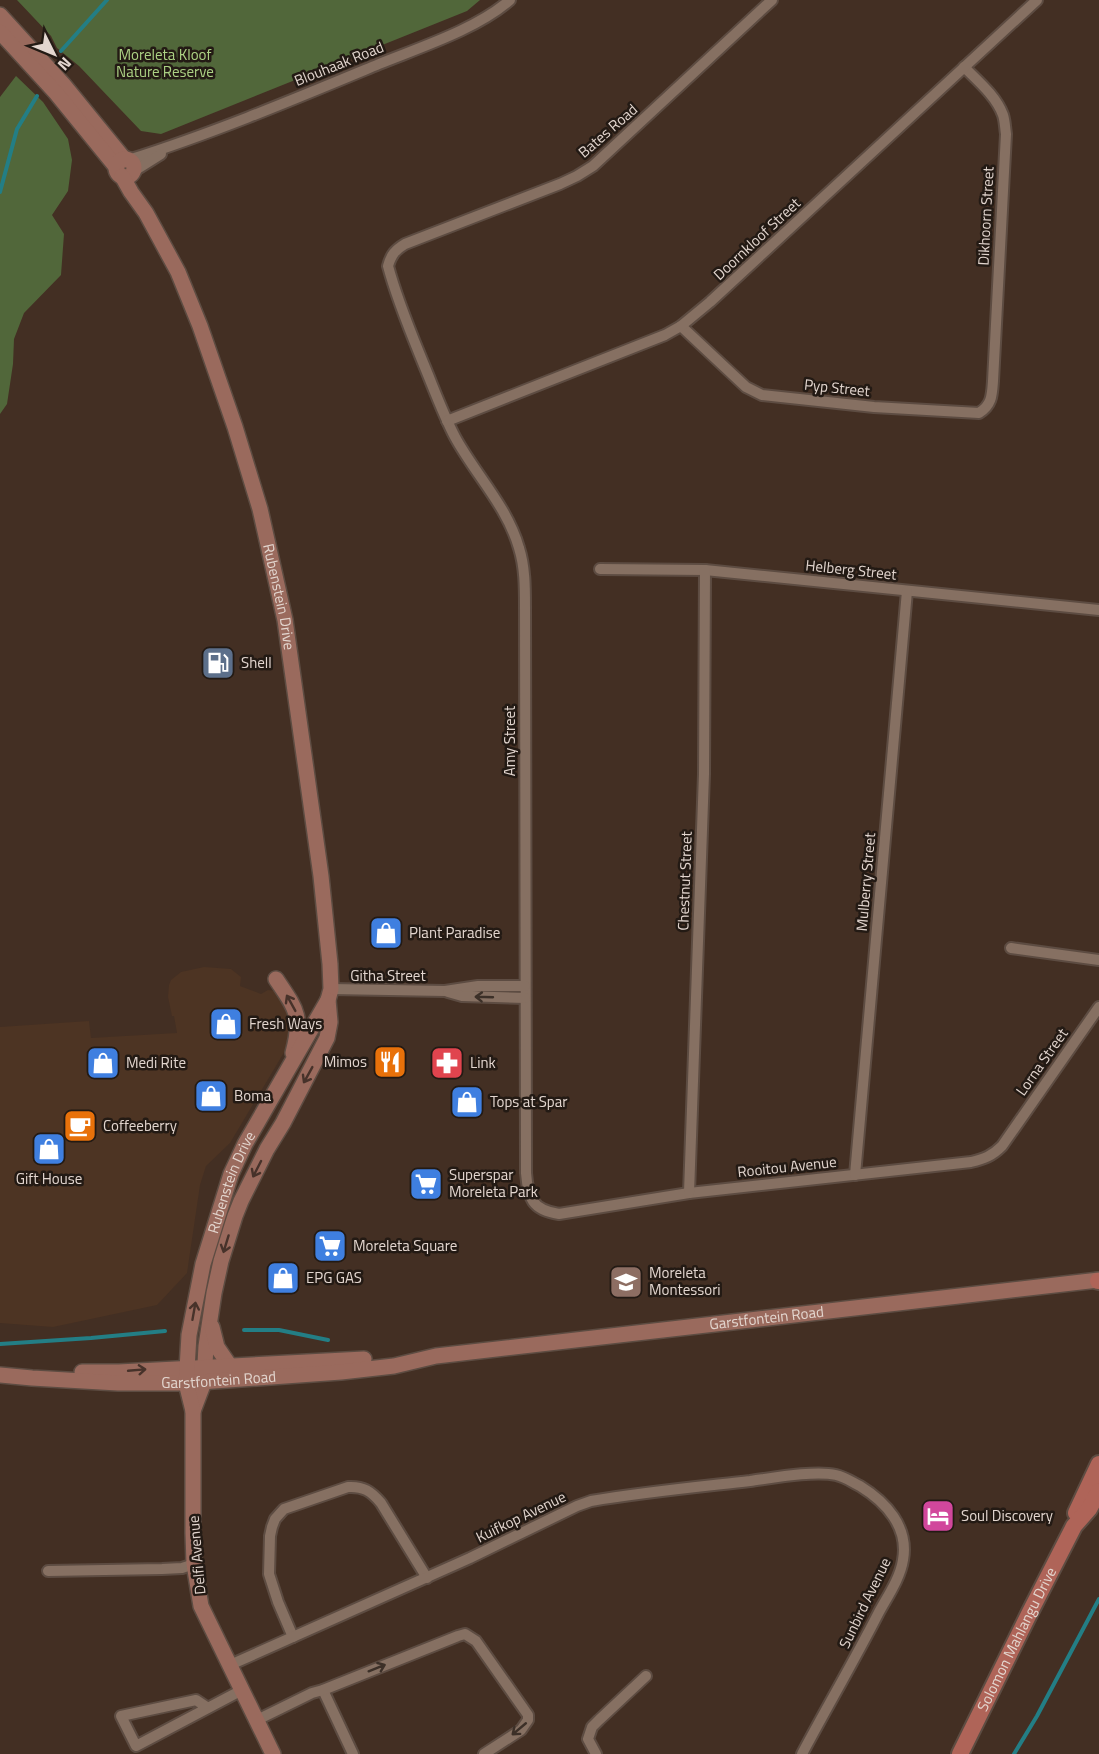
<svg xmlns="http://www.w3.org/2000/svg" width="1099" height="1754" font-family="'Titillium Web',sans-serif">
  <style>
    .built { fill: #4d3423 }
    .green { fill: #51673a }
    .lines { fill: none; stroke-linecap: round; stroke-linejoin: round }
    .stream { stroke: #237e85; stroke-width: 4 }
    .street-casing { stroke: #5d4c42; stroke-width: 14 }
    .secondary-casing { stroke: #5d4c42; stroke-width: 18 }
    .primary-casing { stroke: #5d4c42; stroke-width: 20 }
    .street { stroke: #867062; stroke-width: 10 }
    .secondary { stroke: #9a6a5d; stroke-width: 15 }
    .primary { stroke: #af6458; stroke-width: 16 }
    .oneway { stroke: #3c3028 }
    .oneway2 { stroke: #47322a }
    .labels { text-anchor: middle; stroke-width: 5; stroke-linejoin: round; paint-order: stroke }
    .park-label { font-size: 15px; fill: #acd284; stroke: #231a14 }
    .street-label { font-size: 15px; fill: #e3d6cf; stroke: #231a14 }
    .poi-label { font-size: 15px; fill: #e3d6cf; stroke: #231a14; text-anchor: start }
  </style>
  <rect width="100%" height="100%" fill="#432f23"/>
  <path class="built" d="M204,967L231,969L241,977L240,986L261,994L268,990L277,991L293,1013L289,1044L230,1143L206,1166L200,1185L187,1273L157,1305L53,1327L0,1323V1027L89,1021L91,1038L177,1033L174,1016H172L168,997L169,985L171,980L181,972Z"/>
  <g class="green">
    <path d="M17,0H480L467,11L161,134L141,131L79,66L57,48L51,36Z"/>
    <path d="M16,76L43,102L68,139L72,160L68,191L52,215L64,234L61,275L24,313L14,339L13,364L7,404L0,414V97Z"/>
  </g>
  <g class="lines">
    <g class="stream">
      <path d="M61,51L107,0"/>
      <path d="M0,192L17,129L37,96"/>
      <path d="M244,1330H279L328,1340"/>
      <path d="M0,1344L91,1338L165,1331"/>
      <path d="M1014,1754L1037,1716L1099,1599"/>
    </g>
    <g class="street-casing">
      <g id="street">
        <path d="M772,0L593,166L577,176L560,184L405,244C395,250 391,255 388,266C397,300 411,333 424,365C434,389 443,414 455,437C475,474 507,506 519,548C525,567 525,587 525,607L526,1173C528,1198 532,1210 559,1214L689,1193L971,1162C984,1159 992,1156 1002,1146L1099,1007"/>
        <path d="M128,160C214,133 297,98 379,64C421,47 477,29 510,0"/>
        <path d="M134,171L161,154"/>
        <path d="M681,326L746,387L762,395L874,407L979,413C992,405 992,395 993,381L1006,134C1005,128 1005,121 1003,115C996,96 978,81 964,67"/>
        <path d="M447,421L665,335L681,326L710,302L1037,0"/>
        <path d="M600,569L705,570L1099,610"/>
        <path d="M1011,948L1099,960"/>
        <path d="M331,989L445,991L478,986H525"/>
        <path d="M448,992L462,996L525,998"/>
        <path d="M855,1175L907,591"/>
        <path d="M689,1193L704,774L705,570"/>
        <path d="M48,1571L162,1569L182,1568L194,1564"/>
        <path d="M293,1637L278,1602L269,1574L270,1536L272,1527L275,1519L284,1509L348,1487C363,1486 371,1491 381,1503L427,1578"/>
        <path d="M230,1665L470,1558L577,1506L591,1501C644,1492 697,1487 750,1481C772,1478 815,1470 836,1475C845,1477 852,1482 860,1486C886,1502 909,1527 903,1560C900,1579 887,1597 878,1614C854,1661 827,1707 802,1754"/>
        <path d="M323,1690L353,1754"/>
        <path d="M208,1708L196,1700L121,1716L136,1746L242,1690"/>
        <path d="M257,1720L312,1693L323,1690L458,1636L465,1634L476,1641L528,1715V1720L521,1730L484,1754"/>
        <path d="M596,1754L588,1739L592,1727L599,1720L646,1676"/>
      </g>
    </g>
    <g class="secondary-casing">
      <g id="secondary">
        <path d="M0,15L63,84L125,160"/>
        <path d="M0,32L56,93L117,168"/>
        <circle cx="125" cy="168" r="9"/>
        <path id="s1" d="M122,176L131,192L146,213L178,272L200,326L235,427L260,509L285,620L321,876L330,964L331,989L328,1000L330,1022L327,1038L283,1123L267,1149L241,1201L235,1216L221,1261L214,1293L206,1346L204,1382L193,1411"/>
        <path d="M276,979C296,1009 303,1015 293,1053"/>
        <path d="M212,1327L217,1347L230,1366"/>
        <path d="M82,1372H119L364,1359"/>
        <path id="s2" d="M0,1375L32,1378L118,1383H186L341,1372L394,1366L436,1356L1099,1280"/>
        <path id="s3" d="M273,1754L201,1606L194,1564L193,1533V1411L186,1383L187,1369L189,1335L203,1264L231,1174L245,1144L328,1000"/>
      </g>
    </g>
    <g class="primary-casing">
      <g id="primary">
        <path d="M1098,1281H1099"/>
        <path d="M1076,1513L1099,1464"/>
        <path id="s4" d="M960,1754L1029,1614L1074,1526L1089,1509L1099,1491"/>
      </g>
    </g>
    <use href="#street" class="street"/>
    <use href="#secondary" class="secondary"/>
    <use href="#primary" class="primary"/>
  </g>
  <defs><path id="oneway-shaft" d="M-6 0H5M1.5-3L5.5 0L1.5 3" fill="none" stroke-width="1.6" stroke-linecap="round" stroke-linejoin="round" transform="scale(1.5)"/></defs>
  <g class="oneway">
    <use href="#oneway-shaft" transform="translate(484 997) rotate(-178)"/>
    <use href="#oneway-shaft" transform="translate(377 1668) rotate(-22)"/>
    <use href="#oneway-shaft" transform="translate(519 1729) rotate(140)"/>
  </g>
  <g class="oneway2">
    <use href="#oneway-shaft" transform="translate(291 1003) rotate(-119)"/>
    <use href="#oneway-shaft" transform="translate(308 1075) rotate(119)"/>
    <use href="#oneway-shaft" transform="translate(257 1169) rotate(117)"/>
    <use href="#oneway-shaft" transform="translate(226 1244) rotate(107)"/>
    <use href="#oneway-shaft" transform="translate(194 1311) rotate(-80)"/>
    <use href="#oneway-shaft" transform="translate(137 1370) rotate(-5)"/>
  </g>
  <defs>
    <g id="fuel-square" transform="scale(1.725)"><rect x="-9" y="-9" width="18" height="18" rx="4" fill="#5c6f8a" stroke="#231a14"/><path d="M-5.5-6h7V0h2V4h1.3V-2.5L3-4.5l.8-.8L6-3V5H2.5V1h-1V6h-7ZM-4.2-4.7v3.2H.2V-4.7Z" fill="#fff"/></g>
    <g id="shop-square" transform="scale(1.725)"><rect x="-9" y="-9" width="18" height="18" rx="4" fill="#3f7fe0" stroke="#231a14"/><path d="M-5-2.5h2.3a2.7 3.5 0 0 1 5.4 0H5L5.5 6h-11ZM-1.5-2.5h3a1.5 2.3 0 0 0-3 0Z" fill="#fff"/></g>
    <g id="restaurant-square" transform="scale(1.725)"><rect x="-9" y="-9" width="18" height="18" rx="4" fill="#e8710a" stroke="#231a14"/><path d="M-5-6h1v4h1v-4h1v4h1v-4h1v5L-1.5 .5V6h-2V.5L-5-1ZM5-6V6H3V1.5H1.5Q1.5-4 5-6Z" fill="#fff"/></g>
    <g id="pharmacy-square" transform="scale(1.725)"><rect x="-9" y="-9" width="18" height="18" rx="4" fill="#e0444e" stroke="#231a14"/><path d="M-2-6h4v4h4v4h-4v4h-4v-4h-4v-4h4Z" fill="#fff"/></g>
    <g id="cafe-square" transform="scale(1.725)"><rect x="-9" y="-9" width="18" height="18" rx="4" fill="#e8710a" stroke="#231a14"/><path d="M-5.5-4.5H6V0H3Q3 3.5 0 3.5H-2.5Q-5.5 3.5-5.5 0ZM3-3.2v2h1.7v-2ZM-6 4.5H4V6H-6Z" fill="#fff"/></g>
    <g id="supermarket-square" transform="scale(1.725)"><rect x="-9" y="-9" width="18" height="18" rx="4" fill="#3f7fe0" stroke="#231a14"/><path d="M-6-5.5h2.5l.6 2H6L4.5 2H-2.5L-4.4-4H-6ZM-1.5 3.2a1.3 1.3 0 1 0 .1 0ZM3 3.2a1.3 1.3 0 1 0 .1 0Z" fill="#fff"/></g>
    <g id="school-square" transform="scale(1.725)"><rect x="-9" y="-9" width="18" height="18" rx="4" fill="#8d6e63" stroke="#231a14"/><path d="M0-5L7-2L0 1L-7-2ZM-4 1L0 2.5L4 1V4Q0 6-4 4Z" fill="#fff"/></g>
    <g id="hotel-square" transform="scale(1.725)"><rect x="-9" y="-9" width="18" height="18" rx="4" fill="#d1479c" stroke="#231a14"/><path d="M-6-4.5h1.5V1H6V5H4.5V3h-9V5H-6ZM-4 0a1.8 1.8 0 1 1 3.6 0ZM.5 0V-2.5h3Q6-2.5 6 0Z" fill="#fff"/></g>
  </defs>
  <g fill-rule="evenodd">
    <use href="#fuel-square" x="218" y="663"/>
    <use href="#shop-square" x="386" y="933"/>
    <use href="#shop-square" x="226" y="1024"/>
    <use href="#restaurant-square" x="390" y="1062"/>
    <use href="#shop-square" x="103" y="1063"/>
    <use href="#pharmacy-square" x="447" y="1063"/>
    <use href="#shop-square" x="211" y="1096"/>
    <use href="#shop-square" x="467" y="1102"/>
    <use href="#cafe-square" x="80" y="1126"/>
    <use href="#shop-square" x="49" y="1149"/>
    <use href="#supermarket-square" x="426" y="1184"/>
    <use href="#supermarket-square" x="330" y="1246"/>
    <use href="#shop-square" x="283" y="1278"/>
    <use href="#school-square" x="626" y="1282"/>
    <use href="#hotel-square" x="938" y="1516"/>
  </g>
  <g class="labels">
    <g class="park-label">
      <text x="165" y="60">Moreleta Kloof<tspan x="165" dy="17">Nature Reserve</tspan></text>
    </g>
    <g class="street-label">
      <text transform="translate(339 64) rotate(-22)" y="5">Blouhaak Road</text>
      <text transform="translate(608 131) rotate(-41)" y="5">Bates Road</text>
      <text transform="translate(986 216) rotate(-87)" y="5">Dikhoorn Street</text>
      <text transform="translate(757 239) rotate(-43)" y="5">Doornkloof Street</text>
      <text transform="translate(837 388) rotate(6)" y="5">Pyp Street</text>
      <text transform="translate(851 570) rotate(6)" y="5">Helberg Street</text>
      <text dy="5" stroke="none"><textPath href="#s1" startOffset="452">Rubenstein Drive</textPath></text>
      <text transform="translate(510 741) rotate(-90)" y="5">Amy Street</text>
      <text transform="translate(685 881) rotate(-88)" y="5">Chestnut Street</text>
      <text transform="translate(866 882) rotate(-85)" y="5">Mulberry Street</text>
      <text x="388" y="981">Githa Street</text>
      <text transform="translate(1042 1062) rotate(-55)" y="5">Lorna Street</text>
      <text transform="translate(787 1167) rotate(-6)" y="5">Rooitou Avenue</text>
      <text dy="5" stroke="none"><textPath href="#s3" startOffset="596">Rubenstein Drive</textPath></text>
      <text dy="5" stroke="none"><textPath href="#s2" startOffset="771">Garstfontein Road</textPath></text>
      <text dy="5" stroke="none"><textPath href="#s2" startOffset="219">Garstfontein Road</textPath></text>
      <text transform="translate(521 1517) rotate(-26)" y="5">Kuifkop Avenue</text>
      <text transform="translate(197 1555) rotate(-95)" y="5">Delfi Avenue</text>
      <text transform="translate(865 1603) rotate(-64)" y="5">Sunbird Avenue</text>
      <text dy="5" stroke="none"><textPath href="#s4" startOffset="128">Solomon Mahlangu Drive</textPath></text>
    </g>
    <g class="poi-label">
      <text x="241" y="668">Shell</text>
      <text x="409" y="938">Plant Paradise</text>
      <text x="249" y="1029">Fresh Ways</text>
      <text x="367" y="1067" text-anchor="end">Mimos</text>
      <text x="126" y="1068">Medi Rite</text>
      <text x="470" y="1068">Link</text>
      <text x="234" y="1101">Boma</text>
      <text x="490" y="1107">Tops at Spar</text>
      <text x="103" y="1131">Coffeeberry</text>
      <text x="449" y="1180">Superspar<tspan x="449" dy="17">Moreleta Park</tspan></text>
      <text x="49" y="1184" text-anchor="middle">Gift House</text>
      <text x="353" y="1251">Moreleta Square</text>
      <text x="649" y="1278">Moreleta<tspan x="649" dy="17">Montessori</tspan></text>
      <text x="306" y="1283">EPG GAS</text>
      <text x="961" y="1521">Soul Discovery</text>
    </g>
  </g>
  <g transform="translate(54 54) rotate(133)" stroke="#231a14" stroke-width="4.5" paint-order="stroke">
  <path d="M0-4.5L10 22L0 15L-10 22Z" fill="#e3d6cf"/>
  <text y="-9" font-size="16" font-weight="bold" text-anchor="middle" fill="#e3d6cf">N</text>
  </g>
</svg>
